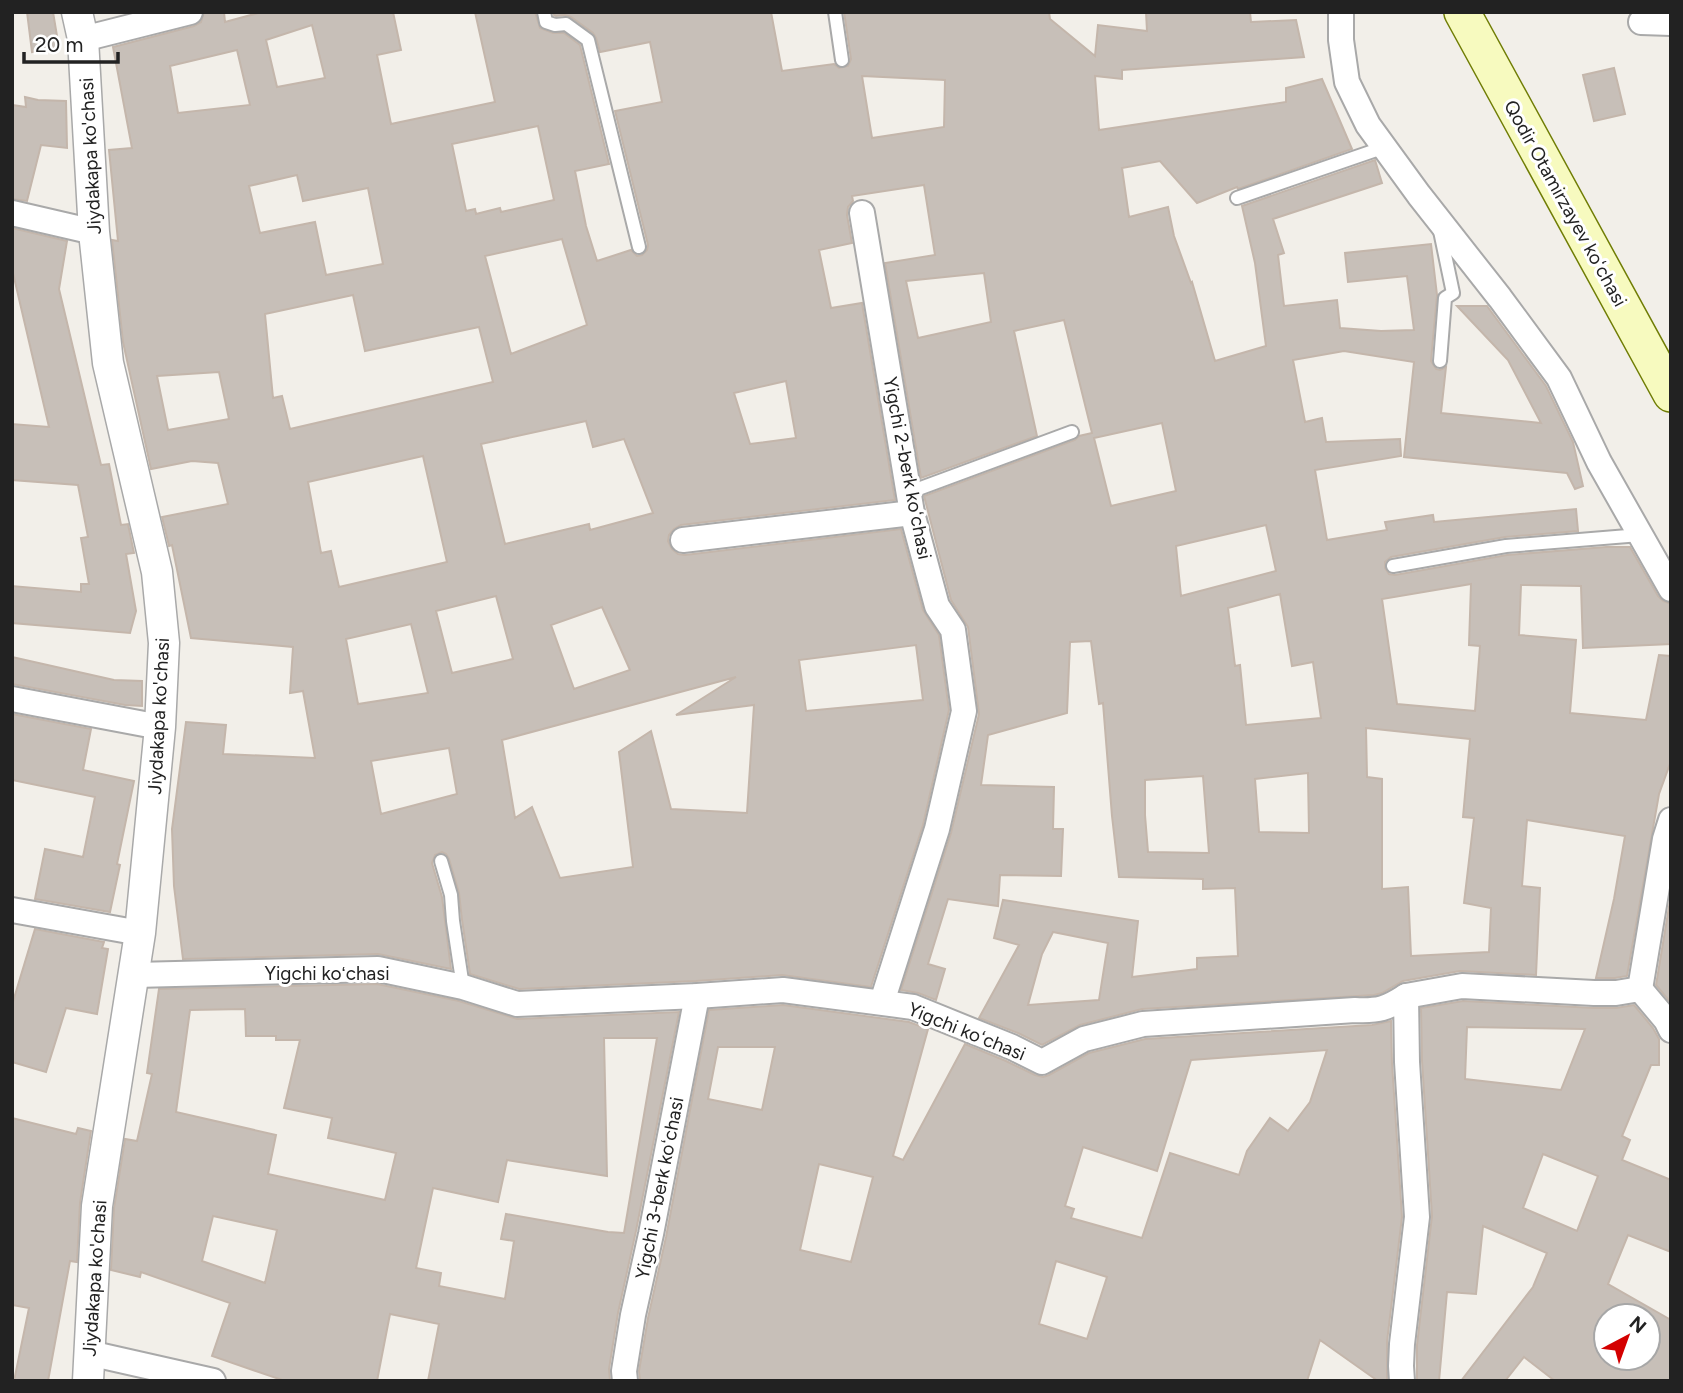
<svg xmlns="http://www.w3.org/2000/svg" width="1683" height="1393" font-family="Figtree,sans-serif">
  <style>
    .building { fill: #c7bfb8; stroke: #c4b6ab; stroke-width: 2; fill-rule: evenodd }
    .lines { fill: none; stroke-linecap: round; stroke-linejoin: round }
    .service-casing { stroke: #a9a9a9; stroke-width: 16 }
    .minor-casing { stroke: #a9a9a9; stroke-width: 28 }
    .tertiary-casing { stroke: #a9a9a9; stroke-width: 33 }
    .secondary-casing { stroke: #707d05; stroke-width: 38 }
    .service { stroke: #fff; stroke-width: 12 }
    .minor { stroke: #fff; stroke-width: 24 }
    .tertiary { stroke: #fff; stroke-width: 30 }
    .secondary { stroke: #f7fabf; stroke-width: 35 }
    .labels { text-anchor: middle; stroke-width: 6; stroke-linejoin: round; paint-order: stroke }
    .street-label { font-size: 19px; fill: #222; stroke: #fff }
  </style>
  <rect width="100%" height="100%" fill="#f2efe9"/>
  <g class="building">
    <path d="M27,12H53L59,48L32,52Z"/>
    <path d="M204,12H224L225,22L262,12H393L401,50L377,55L391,124L495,102L475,12H535L540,28L553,33H564L580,45L609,164L575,171L586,226L597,261L631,250L637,256L642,255L647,250L648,245L615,111L662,102L650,42L600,52L596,38L593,33L571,17L565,15L556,16L554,15L553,12H771L782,71L834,64L839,68L848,66L851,59L844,12H1049L1050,19L1095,56L1098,25L1147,31L1146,12H1250L1251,22L1296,20L1304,57L1122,70V79L1095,76L1099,130L1286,102V88L1322,79L1352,149L1238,189L1237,187L1197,203L1160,161L1122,168L1129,217L1168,207L1174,236L1191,283L1192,282L1215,361L1266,346L1255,263L1242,206L1375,160L1382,183L1273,219L1284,253L1278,255L1284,306L1337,300L1340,328L1381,331L1414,330L1407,276L1348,282L1345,253L1431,244L1437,295L1431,361L1436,369L1440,370L1446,367L1441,413L1541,423L1508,360L1457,306H1487L1546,386L1573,442L1583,486L1575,489L1567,473L1404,457L1414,362L1344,351L1293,360L1305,422L1322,418L1326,442L1400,439L1401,456L1315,470L1327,540L1387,530L1385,522L1433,515L1434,522L1576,509L1578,531L1505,537L1391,557L1385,562V568L1389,574L1395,575L1507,555L1606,547H1630L1658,596L1663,601L1671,604V644L1583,648L1581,586L1521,585L1519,635L1576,640L1570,713L1646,720L1659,655L1671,656V761L1659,794L1627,976L1615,978H1596L1614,899L1625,836L1527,820L1522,886L1540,888L1536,975L1460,971L1403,981L1382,993L1374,995L1142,1009L1080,1025L1042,1045L1018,1033L979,1018L1019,945L994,938L1003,900L1138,921L1132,977L1197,969V958L1238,956L1235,888L1203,889V879L1119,877L1112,816L1103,703L1099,704L1091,641L1070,642L1067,713L988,735L981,785L1054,787L1053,829H1063L1061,876L1000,875L998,906L948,899L928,964L945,969L936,1000L918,993L901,990L951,833L979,714L968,627L951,600L924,496L1075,440L1079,436L1092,433L1064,320L1014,331L1037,436L921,478L885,263L935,255L924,185L852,196L853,201L848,207L847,215L852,243L819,250L831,308L862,303L895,500L681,525L674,529L669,535L668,541L672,549L678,554L685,555L901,529L923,610L939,635L949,710L923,825L871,987L782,975L696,981L519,989L470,974L462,920L459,893L449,859L446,854L442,852L435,855L432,863L442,897L451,969L378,954L183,959L174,886L172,829L186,722L226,725L223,754L315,758L303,691L290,693L293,647L191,638L172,545L169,546L162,517L228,504L218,463L192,461L151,469L123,342L112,240L118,241L109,150L132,148L113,47L194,26L201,22ZM312,25L325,78L277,87L266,40ZM237,50L250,105L178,113L170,66ZM862,76L945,80L944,127L872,138ZM538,126L554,200L501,212L500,208L476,214L475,209L466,211L452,144ZM297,175L303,201L368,188L383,264L326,275L315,222L260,233L249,186ZM562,239L587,325L511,354L485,256ZM984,273L991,322L918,338L906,281ZM353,295L365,351L479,327L493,382L290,429L282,396L273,398L265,314ZM219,372L229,419L168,430L157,376ZM786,381L796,438L750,444L734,393ZM586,421L593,447L624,439L653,513L590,530L589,524L505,544L481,444ZM1162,423L1176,491L1111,506L1094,438ZM423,456L447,562L339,587L331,551L321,553L308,482ZM1266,525L1276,571L1181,596L1176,546ZM1471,584L1469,645L1480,646L1475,711L1397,704L1382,599ZM1280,594L1292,666L1313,662L1321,718L1246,725L1240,665L1235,666L1228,608ZM496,596L513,659L452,673L436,611ZM602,607L630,670L574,689L551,625ZM411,624L428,693L358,704L346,639ZM916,645L923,700L806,711L799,660ZM736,677L676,715L754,705L747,813L671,809L651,731L619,752L633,867L560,878L532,807L515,818L502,740ZM1366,728L1470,739L1463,817L1474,818L1464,903L1491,908L1489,952L1411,956L1408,887L1382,889V779L1367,777ZM449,748L457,794L381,814L371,761ZM1308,773L1309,833L1259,832L1255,779ZM1203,776L1209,853L1148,852L1145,815V780ZM1053,932L1108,943L1099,1000L1028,1005L1042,954Z"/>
    <path d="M1614,68L1625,114L1594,121L1583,75Z"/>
    <path d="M25,97L38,100L66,101L67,148L41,145L27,201L12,199V105L26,107Z"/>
    <path d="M12,228L67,241L59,289L101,465L109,464L121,525L128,524L134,553L126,554L136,611L130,633L12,623V586L81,592V584H89L81,538L88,537L78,485L12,480V424L49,427L12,269Z"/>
    <path d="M12,657L114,680L142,681V706L125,705L12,684Z"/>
    <path d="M12,714L91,729L83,770L134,781L117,864L120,865L110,912L35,899L45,849L83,857L95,797L12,780Z"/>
    <path d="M1671,895V1003L1656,985Z"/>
    <path d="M35,929L104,942L102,948L108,949L97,1014L66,1008L46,1072L12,1062V1005Z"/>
    <path d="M377,984L459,1001L517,1019L679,1012L636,1231L618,1313L609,1369L610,1381H428L439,1324L390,1314L377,1381H285L212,1356L230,1303L141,1272L140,1277L111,1270L114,1208L125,1139L137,1141L152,1074L147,1073L159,989ZM245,1009L246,1036H276V1040H300L284,1108L332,1118L328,1138L396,1153L385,1200L268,1174L276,1135L176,1112L190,1010ZM604,1038H657L624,1233L608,1232L506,1214L501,1239L514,1241L505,1299L439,1286L441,1273L416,1268L433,1188L498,1202L507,1160L607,1176ZM213,1216L277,1230L265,1283L202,1261Z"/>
    <path d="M1463,1001L1594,1008H1616L1634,1005L1653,1028L1659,1039V1065H1651L1622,1136L1630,1140L1622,1160L1671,1180V1252L1628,1235L1608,1284L1671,1320V1381H1555L1524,1357L1505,1381H1461L1533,1287L1547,1253L1483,1226L1476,1294L1447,1292L1439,1381H1417V1345L1432,1216L1422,1061L1421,1008ZM1467,1027L1585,1029L1561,1090L1465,1079ZM1543,1154L1598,1176L1577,1231L1523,1208ZM1606,1316H1648V1358H1606Z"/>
    <path d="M783,1005L909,1022L928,1029L893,1156L903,1160L965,1044L1006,1061L1035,1075L1043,1077L1049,1075L1089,1053L1145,1039L1372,1025L1391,1021L1392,1063L1402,1217L1387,1342V1381H1378L1320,1340L1307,1381H640L639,1371L648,1318L666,1237L709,1010ZM718,1047H775L762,1110L708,1099ZM1327,1050L1310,1102L1288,1131L1270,1118L1247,1151L1239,1175L1170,1153L1142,1238L1071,1218L1074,1209L1065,1206L1083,1147L1157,1171L1191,1060ZM819,1164L873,1177L851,1262L800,1250ZM1056,1261L1107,1277L1087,1339L1039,1324Z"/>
    <path d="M12,1118L76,1134L78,1128L91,1131L80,1203L77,1262L70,1261L48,1381H14L29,1308L12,1305Z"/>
  </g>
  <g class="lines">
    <g class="service-casing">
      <g id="service">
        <path d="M544,12L546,22L555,25L566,24L588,40L639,247"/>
        <path d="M835,12L842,60"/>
        <path d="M1237,198L1385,147"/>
        <path d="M1440,231L1453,293L1445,298L1440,361"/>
        <path d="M910,492L1072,432"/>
        <path d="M1393,566L1506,546L1640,535"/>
        <path d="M441,861L451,895L453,921L463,987"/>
      </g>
    </g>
    <g class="minor-casing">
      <g id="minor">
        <path d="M1341,12V40L1347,82L1368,125L1419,195L1500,298L1559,378L1599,462L1671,589"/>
        <path d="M1641,22L1671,23"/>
        <path d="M83,39L190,12"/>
        <path d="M12,213L94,232"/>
        <path d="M862,213L912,513L937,606L953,630L964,711L937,829L882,1002"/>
        <path d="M683,540L912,513"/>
        <path d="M12,699L160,727"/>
        <path d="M12,910L140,933"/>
        <path d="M135,975L378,969L463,987L517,1004L697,996L783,990L913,1007L1012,1047L1042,1062L1084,1039L1143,1024L1355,1010C1379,1011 1386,1009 1406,996L1407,1062L1417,1217L1402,1344L1401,1366L1402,1381"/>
        <path d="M1640,989L1666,1020L1671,1030"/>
        <path d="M1406,996L1462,986L1594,993H1616L1640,989L1665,839L1671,820"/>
        <path d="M89,1353L213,1381"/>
        <path d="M625,1381L624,1371L633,1315L651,1234L697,996"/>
      </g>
    </g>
    <g class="tertiary-casing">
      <path id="tertiary" d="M77,12L83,39L94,232L108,363L157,572L164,643L160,727L140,933L97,1206L88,1381"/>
    </g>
    <g class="secondary-casing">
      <path id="secondary" d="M1462,12L1671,394"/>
    </g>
    <use href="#service" class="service"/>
    <use href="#minor" class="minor"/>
    <use href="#tertiary" class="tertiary"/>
    <use href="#secondary" class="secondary"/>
  </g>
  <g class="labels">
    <g class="street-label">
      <text transform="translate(90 156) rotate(-93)" y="7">Jiydakapa ko'chasi</text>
      <text transform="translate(1566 203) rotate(61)" y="7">Qodir Otamirzayev koʻchasi</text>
      <text transform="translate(908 468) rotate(79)" y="7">Yigchi 2-berk koʻchasi</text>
      <text transform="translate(158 716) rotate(-87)" y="7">Jiydakapa ko'chasi</text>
      <text x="327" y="980">Yigchi koʻchasi</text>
      <text transform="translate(967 1031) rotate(22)" y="7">Yigchi koʻchasi</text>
      <text transform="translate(659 1188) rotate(-79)" y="7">Yigchi 3-berk koʻchasi</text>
      <text transform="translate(94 1278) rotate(-86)" y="7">Jiydakapa ko'chasi</text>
    </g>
  </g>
  <rect width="1683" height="1393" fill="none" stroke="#222222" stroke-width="28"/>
  <g transform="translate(1627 1337) rotate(41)"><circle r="33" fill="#ffffff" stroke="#a7a7a7" stroke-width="2"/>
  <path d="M0-5L12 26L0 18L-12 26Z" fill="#d40000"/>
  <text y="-10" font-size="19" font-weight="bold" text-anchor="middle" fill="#222222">N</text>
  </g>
  <path d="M24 52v10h94v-10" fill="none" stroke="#222222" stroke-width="3.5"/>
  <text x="35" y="52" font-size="21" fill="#222222" stroke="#ffffff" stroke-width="5" paint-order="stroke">20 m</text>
</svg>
